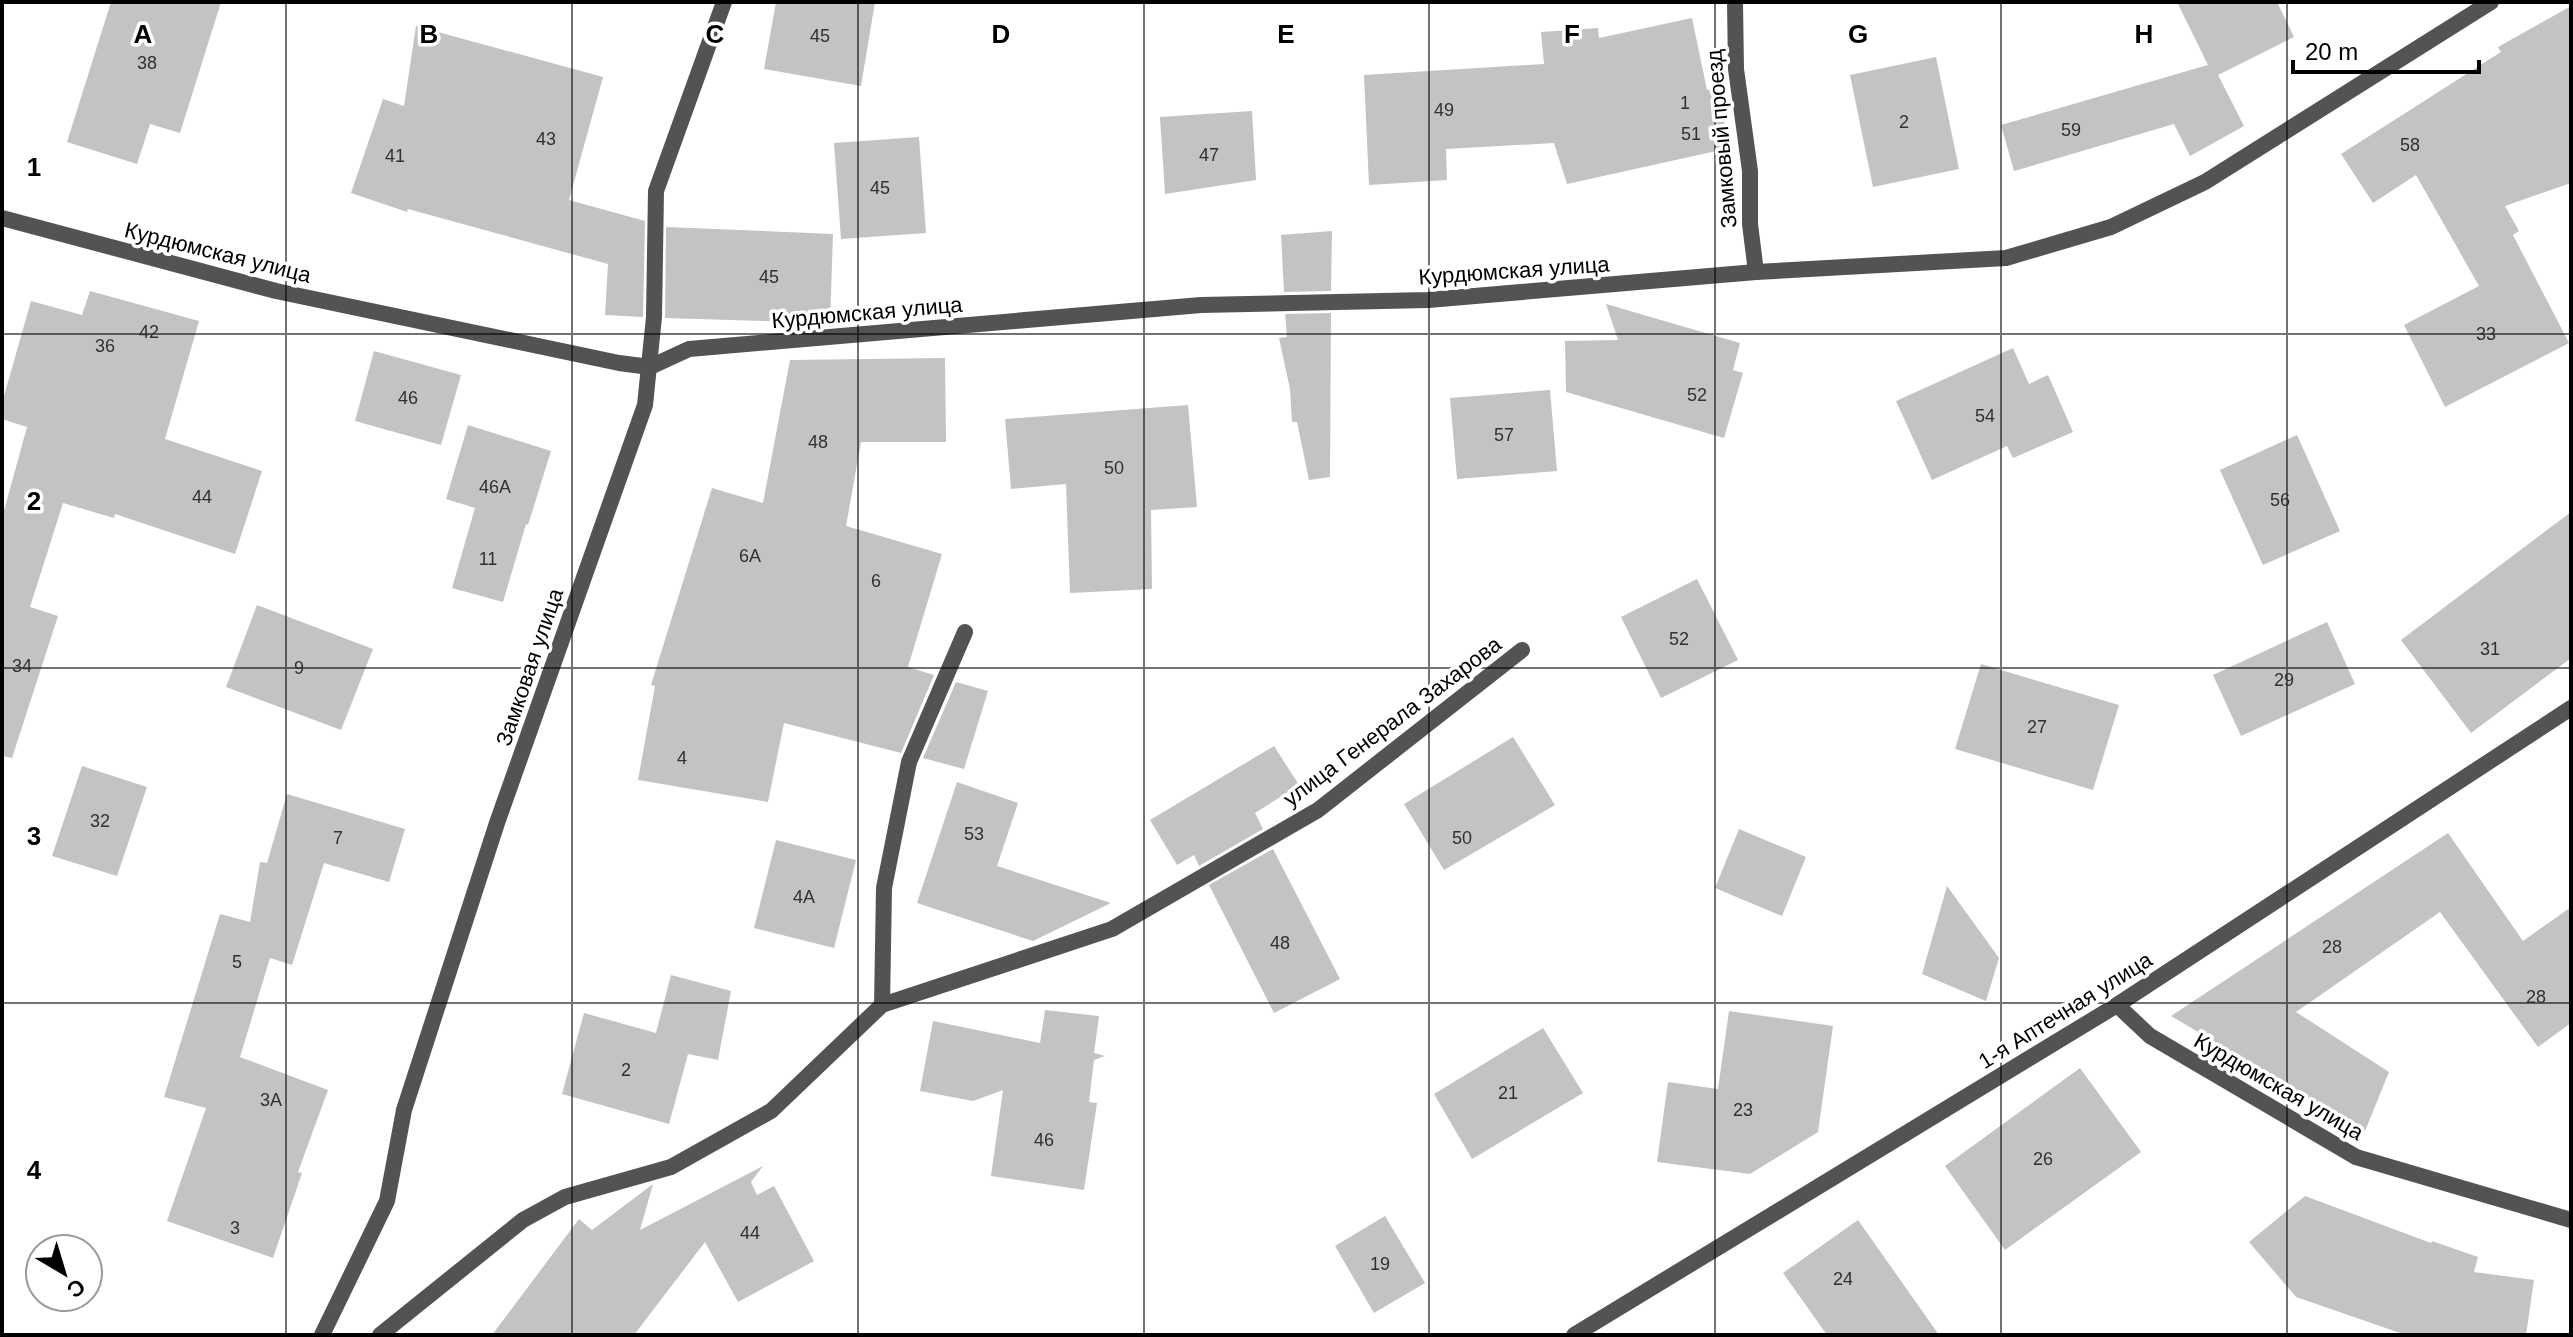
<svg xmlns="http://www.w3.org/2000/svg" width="2573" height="1337" font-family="Arial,sans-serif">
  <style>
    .building { fill: #c3c3c3 }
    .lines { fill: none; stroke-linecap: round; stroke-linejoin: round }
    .service { stroke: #535353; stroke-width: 16 }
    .minor { stroke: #535353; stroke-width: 16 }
    .grid { fill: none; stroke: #000; stroke-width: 2; stroke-opacity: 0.55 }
    .labels { text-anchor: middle; stroke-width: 7; stroke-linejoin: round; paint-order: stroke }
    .number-label { font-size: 18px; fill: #313131 }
    .street-label { font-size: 22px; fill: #000; stroke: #fff }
    .grid-label { font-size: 26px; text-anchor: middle; font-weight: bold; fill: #000; stroke: #fff; stroke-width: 7; stroke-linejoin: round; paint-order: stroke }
  </style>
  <rect width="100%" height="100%" fill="#fff"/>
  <g class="building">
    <path d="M111,2H221L180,133L150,124L137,164L67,142Z"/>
    <path d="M776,2H875L861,86L764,69Z"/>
    <path d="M2177,2H2277L2294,37L2218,75L2244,126L2190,156L2174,124L2014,171L2001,125L2208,65Z"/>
    <path d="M2571,6V183L2505,206L2519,231L2513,235L2569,343L2445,407L2404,325L2479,286L2416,175L2373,203L2341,154L2501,52L2498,47Z"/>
    <path d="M1692,18L1707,90L1717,88L1730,148L1567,184L1554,143L1446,149L1447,180L1369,185L1364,75L1544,64L1541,32L1598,28L1599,38Z"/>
    <path d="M416,26L603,77L569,200L645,221L643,317L605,315L608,264L408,209L407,212L351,193L383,99L404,106Z"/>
    <path d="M1936,57L1959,169L1873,187L1850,75Z"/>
    <path d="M1252,111L1256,180L1165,194L1160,117Z"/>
    <path d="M919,137L926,233L841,239L834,143Z"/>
    <path d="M666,227L833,234L830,323L665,318Z"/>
    <path d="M1332,231L1331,291L1284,292L1281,235Z"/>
    <path d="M90,291L199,321L165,439L262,471L235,554L115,514L114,518L63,503L30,607L58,616L12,758L2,756V518L27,427L2,419V403L31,301L82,315Z"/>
    <path d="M1606,304L1740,343L1733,370L1743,373L1724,438L1566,392L1565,341L1618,340Z"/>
    <path d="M1331,313L1330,477L1309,480L1297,422H1292L1290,389L1279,338L1287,337L1285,314Z"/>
    <path d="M2013,348L2029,384L2048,375L2073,432L2013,458L2007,446L1932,480L1896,401Z"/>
    <path d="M374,351L461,375L441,445L355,421Z"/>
    <path d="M945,358L946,442H861L846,526L942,554L908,667L934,675L901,753L784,723L768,802L638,780L655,686L651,685L712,488L763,503L790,360Z"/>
    <path d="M1550,390L1557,471L1457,479L1450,398Z"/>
    <path d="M1188,405L1197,507L1151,510L1152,589L1070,593L1066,484L1011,489L1005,419Z"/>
    <path d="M468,425L551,451L528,525L526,524L503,602L452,588L475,508L446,499Z"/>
    <path d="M2297,435L2340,531L2263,565L2220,470Z"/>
    <path d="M2571,512V658L2471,733L2401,640Z"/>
    <path d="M1697,579L1738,660L1661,698L1621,617Z"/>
    <path d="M257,605L373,649L341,730L226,687Z"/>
    <path d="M2327,622L2355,684L2241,736L2213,675Z"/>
    <path d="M1981,664L2119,705L2093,790L1955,749Z"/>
    <path d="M956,682L988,691L964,769L923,758Z"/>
    <path d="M1513,737L1555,805L1444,870L1404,804Z"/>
    <path d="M1274,746L1299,785L1255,813L1263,829L1199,866L1194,855L1177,865L1150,820Z"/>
    <path d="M82,766L147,787L117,876L52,856Z"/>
    <path d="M957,782L1018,803L997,866L1111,903L1033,941L917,903Z"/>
    <path d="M287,794L405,829L389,882L324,863L292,965L270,958L240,1057L328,1090L298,1172L302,1173L273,1258L167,1221L206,1108L164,1097L220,914L250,922L260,862L267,863Z"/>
    <path d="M1739,829L1806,857L1782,916L1715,888Z"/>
    <path d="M2448,833L2523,941L2571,907V1023L2538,1047L2440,912L2296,1012L2389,1072L2365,1131L2171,1016Z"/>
    <path d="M776,840L856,860L834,948L754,928Z"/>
    <path d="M1273,849L1340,979L1274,1013L1209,885Z"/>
    <path d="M1947,886L1999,958L1986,1001L1922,974Z"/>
    <path d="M671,975L731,991L718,1060L688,1054L669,1124L562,1094L584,1013L656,1033Z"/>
    <path d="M1045,1010L1099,1016L1094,1053L1105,1056L1094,1060L1089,1102L1097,1103L1084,1190L991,1176L1003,1090L973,1101L920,1091L933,1021L1040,1043Z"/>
    <path d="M1729,1011L1833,1026L1818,1132L1750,1174L1657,1162L1668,1082L1718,1089Z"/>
    <path d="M1543,1028L1583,1093L1472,1159L1434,1094Z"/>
    <path d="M2080,1068L2141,1152L2005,1250L1945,1166Z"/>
    <path d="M763,1166L751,1182L757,1195L774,1186L814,1261L738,1302L705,1242L634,1335H492L579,1219L592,1230L653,1184L640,1230Z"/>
    <path d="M2305,1196L2431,1243L2432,1241L2478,1257L2474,1272L2534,1280L2526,1335H2406L2296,1297L2249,1242Z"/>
    <path d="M1385,1216L1425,1283L1374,1313L1335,1246Z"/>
    <path d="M1858,1220L1939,1335H1827L1783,1273Z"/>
  </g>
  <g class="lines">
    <path class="service" d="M882,1005L884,888L909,762L965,632"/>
    <g class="minor">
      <path d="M1735,2L1736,69L1750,171V224L1756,272"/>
      <path d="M2,218L276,291L619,363L650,367L689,349L1201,305L1428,300L1756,272L2006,258L2111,227L2205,182L2491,2"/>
      <path d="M2117,1005L2150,1036L2356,1157L2571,1220"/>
      <path d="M322,1335L387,1201L404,1110L497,823L645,405L654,317L656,191L724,2"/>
      <path d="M380,1335L523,1220L565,1197L671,1167L771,1111L882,1005L1112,929L1318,810L1522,650"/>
      <path d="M1574,1335L2117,1005L2571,708"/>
    </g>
  </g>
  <path class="grid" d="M286,2V1335M572,2V1335M858,2V1335M1144,2V1335M1429,2V1335M1715,2V1335M2001,2V1335M2287,2V1335M2,334H2571M2,668H2571M2,1003H2571"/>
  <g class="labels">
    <g class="number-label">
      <text x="820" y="42">45</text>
      <text x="147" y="69">38</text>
      <text x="1685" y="109">1</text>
      <text x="1444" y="116">49</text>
      <text x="1904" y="128">2</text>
      <text x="2071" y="136">59</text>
      <text x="1691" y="140">51</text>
      <text x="546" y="145">43</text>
      <text x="2410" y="151">58</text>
      <text x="1209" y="161">47</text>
      <text x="395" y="162">41</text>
      <text x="880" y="194">45</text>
      <text x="769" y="283">45</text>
      <text x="149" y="338">42</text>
      <text x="2486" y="340">33</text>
      <text x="105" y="352">36</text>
      <text x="1697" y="401">52</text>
      <text x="408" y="404">46</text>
      <text x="1985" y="422">54</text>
      <text x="1504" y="441">57</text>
      <text x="818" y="448">48</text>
      <text x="1114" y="474">50</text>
      <text x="495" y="493">46А</text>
      <text x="202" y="503">44</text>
      <text x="2280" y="506">56</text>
      <text x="750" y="562">6А</text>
      <text x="488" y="565">11</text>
      <text x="876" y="587">6</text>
      <text x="1679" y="645">52</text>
      <text x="2490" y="655">31</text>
      <text x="22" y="672">34</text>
      <text x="299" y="674">9</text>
      <text x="2284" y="686">29</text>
      <text x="2037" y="733">27</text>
      <text x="682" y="764">4</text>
      <text x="100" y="827">32</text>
      <text x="974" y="840">53</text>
      <text x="338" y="844">7</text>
      <text x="1462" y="844">50</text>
      <text x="804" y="903">4А</text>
      <text x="1280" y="949">48</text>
      <text x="2332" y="953">28</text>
      <text x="237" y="968">5</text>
      <text x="2536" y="1003">28</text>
      <text x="626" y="1076">2</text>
      <text x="1508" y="1099">21</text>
      <text x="271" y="1106">3А</text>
      <text x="1743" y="1116">23</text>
      <text x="1044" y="1146">46</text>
      <text x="2043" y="1165">26</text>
      <text x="235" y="1234">3</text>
      <text x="750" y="1239">44</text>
      <text x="1380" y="1270">19</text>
      <text x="1843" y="1285">24</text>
    </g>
    <g class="street-label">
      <text transform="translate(1721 139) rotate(-95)" y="8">Замковый проезд</text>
      <text transform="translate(218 252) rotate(14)" y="8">Курдюмская улица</text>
      <text transform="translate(1514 270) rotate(-4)" y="8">Курдюмская улица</text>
      <text transform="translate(867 312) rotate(-5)" y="8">Курдюмская улица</text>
      <text transform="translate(529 667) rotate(-71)" y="8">Замковая улица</text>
      <text transform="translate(1392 721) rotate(-37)" y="8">улица Генерала Захарова</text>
      <text transform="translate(2065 1010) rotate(-32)" y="8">1-я Аптечная улица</text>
      <text transform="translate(2279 1086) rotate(30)" y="8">Курдюмская улица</text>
    </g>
  </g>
  <g class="grid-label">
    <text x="143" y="43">A</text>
    <text x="429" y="43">B</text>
    <text x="715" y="43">C</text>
    <text x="1001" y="43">D</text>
    <text x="1286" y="43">E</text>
    <text x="1572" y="43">F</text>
    <text x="1858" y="43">G</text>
    <text x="2144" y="43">H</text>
    <text x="34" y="176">1</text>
    <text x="34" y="510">2</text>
    <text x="34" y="845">3</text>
    <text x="34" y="1179">4</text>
  </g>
  <rect width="2573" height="1337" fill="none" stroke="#000000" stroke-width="8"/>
  <g transform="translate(64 1273) rotate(142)"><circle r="38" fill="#ffffff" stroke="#999999" stroke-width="2"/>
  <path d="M0-6L14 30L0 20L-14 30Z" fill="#000000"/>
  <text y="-12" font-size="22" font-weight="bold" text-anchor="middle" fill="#000000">С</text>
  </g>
  <path d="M2293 60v12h186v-12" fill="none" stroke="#000000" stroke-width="4"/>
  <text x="2305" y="60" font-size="24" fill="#000000" stroke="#ffffff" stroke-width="6" paint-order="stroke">20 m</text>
</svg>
